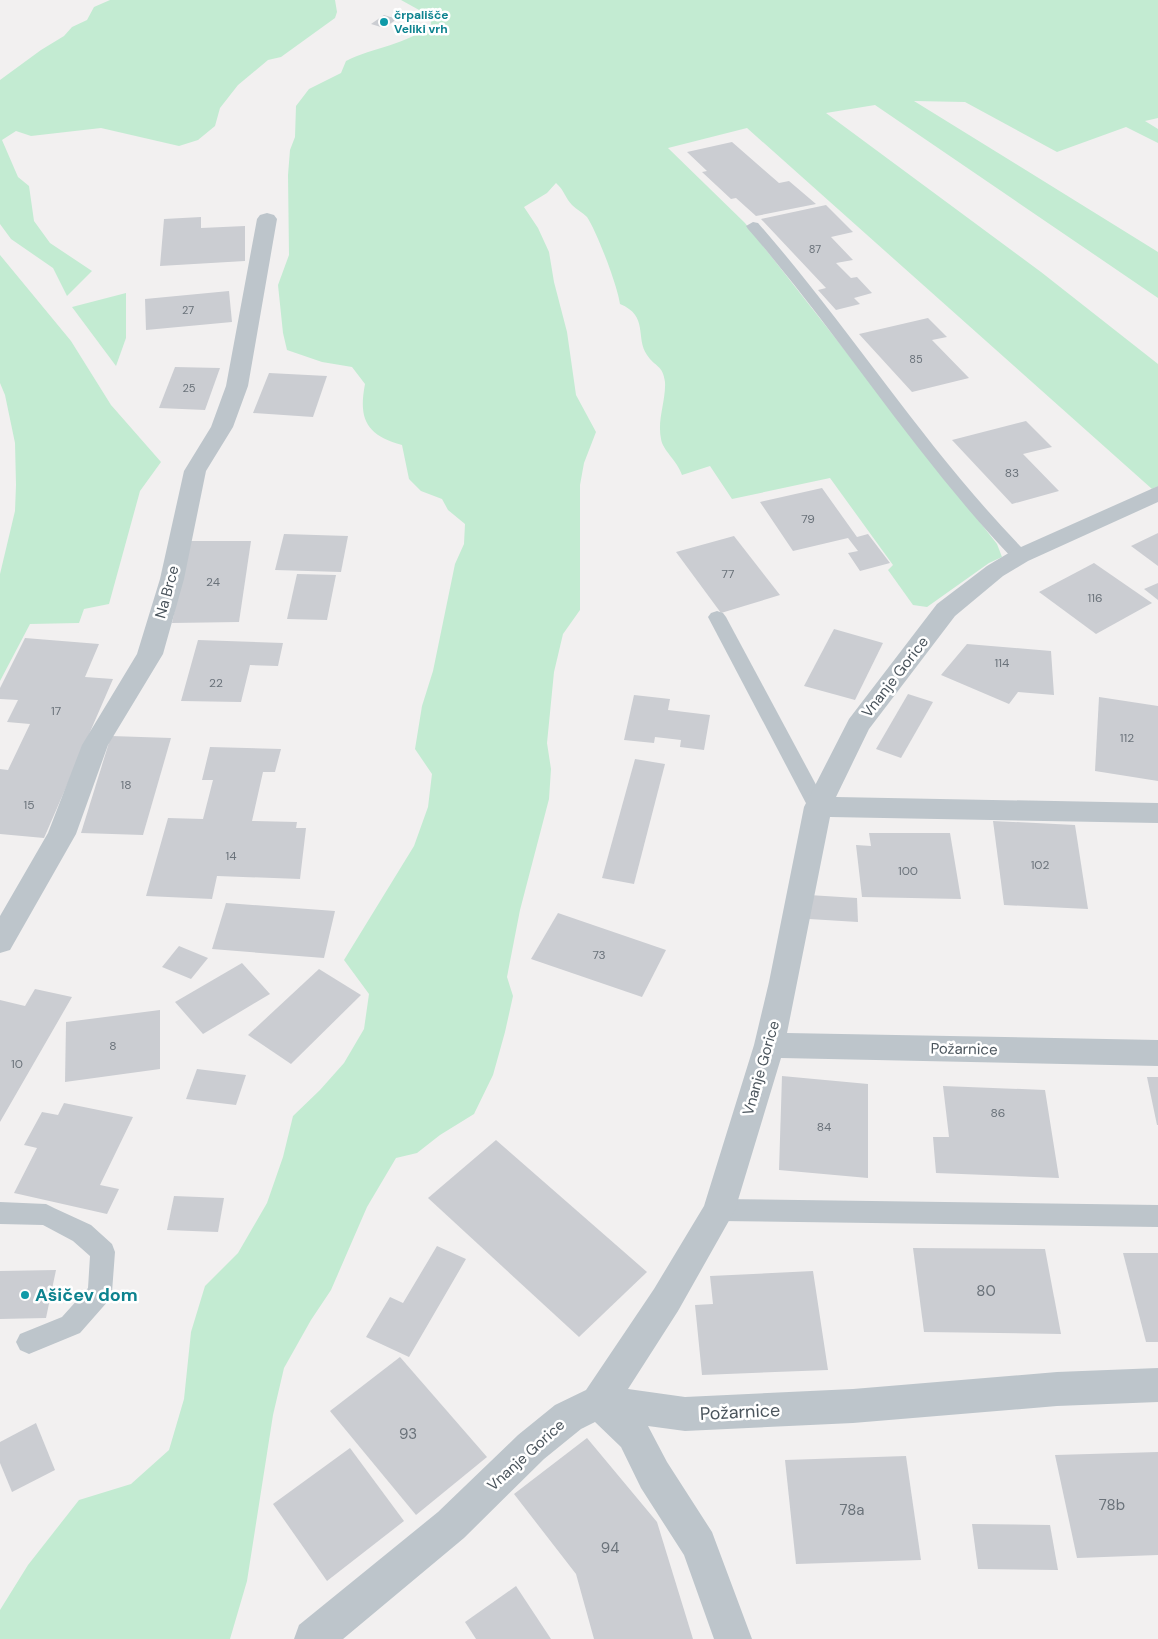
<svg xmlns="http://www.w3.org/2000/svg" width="1158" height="1639" font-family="'DM Sans',sans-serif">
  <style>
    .green { fill: #c3ebd2 }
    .building { fill: #cbcdd2 }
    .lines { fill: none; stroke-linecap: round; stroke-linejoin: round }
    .service { fill: #bdc5cb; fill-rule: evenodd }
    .minor { fill: #bdc5cb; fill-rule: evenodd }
    .culture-dot { fill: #0f9aa8; stroke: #fff; stroke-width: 2 }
    .labels { text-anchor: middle; stroke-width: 5; stroke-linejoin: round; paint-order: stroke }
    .far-number-label { font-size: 11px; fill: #6a727a }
    .far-culture-label { font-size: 12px; font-weight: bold; fill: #0d838f; stroke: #fff; text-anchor: start }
    .number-label { font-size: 12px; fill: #6a727a }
    .street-label { font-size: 15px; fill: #4a545c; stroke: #fff }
    .near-number-label { font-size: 15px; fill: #6a727a }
    .near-culture-label { font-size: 18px; font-weight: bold; fill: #0d838f; stroke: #fff; text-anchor: start }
    .near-street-label { font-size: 18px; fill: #4a545c; stroke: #fff }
  </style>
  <rect width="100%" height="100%" fill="#f2f0f0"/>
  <g class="green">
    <path d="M110,0H335L337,12L335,18L281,57L268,60L238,85L220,108L215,126L198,140L179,146L101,128L31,136L16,131L2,140L18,177L29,186L34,221L50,243L92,271L67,296L53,268L11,239L0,224V80L41,50L64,36L72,27L87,20L94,7Z"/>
    <path d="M401,0H1158V118L1145,121L1158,129V143L1126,127L1057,152L965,102L914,101L1158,252V298L875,105L826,113L1041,272L1158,364V486L1152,489L747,128L668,148L745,223L997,544L1002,557L989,563L927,607L913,605L888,570L893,565L830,478L732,499L710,466L682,475C677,460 663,451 661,439C657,420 666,401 665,382C663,365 655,367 647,355C635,337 649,316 620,304C618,287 597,232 587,217C582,212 577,210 572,205C565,198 565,191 556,183L547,193L524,207L538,228L549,252L554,282L567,332L576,395L596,432L584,463L580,485V610L563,634L554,672L547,743L551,769L549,799L520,910L507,977L513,996L505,1032L493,1075L474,1114L440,1135L417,1153L396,1158L367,1207L331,1290L311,1320L284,1368L273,1415L247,1581L230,1639H0V1610L28,1565L79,1500L131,1484L169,1450L184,1399L191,1332L205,1286L238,1253L267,1203L283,1157L293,1116L320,1090L344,1063L364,1029L369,994L344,960L414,846L428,807L432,774L415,749L422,706L433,671L455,564L464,544L465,524L448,510L442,499L421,491L409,479L402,445C367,435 358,420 365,384L352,367L322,362L287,350L283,333L278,285L289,255L288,175L290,150L295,137L296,106L309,89L341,73L346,61C373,47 408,45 431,24L430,16Z"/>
    <path d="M0,255L71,341L111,405L161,462L140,491L109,604L84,609L79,623L30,624L0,681V574L15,511L16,485L15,443L5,395L0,383Z"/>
    <path d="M126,293V338L116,366L72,307Z"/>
  </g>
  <g class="building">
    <path d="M384,15L397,19L384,28L371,24Z"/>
    <path d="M732,142L779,183L789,181L816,204L756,216L736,198L731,199L702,172L707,171L687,152Z"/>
    <path d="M826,205L853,232L831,237L853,260L836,263L851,278L857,277L872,293L854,298L860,304L836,310L818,290L826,288L761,219Z"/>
    <path d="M201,217V228L245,226V261L160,266L164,219Z"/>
    <path d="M229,291L232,322L146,330L145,299Z"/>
    <path d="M928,318L947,337L932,340L969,378L912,392L859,334Z"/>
    <path d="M175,367L220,368L205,410L159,408Z"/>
    <path d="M269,373L327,376L313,417L253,413Z"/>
    <path d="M1026,421L1052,447L1023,454L1059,491L1012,504L952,440Z"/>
    <path d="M822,488L857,537L868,534L890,563L860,571L848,553L858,551L848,538L793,551L760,502Z"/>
    <path d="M1158,533V566L1131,546Z"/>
    <path d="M284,534L348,536L341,572L275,570Z"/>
    <path d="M734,536L780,595L721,613L676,552Z"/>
    <path d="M189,541H251L239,622L172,623Z"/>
    <path d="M1094,563L1152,603L1096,634L1039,592Z"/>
    <path d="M297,574L336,575L327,620L287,619Z"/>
    <path d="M1158,583V600L1144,589Z"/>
    <path d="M834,629L883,643L855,700L804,686Z"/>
    <path d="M25,638L99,644L85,677L113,679L44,838L0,834V769L8,770L30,724L7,722L18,700L0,699V688Z"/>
    <path d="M198,640L283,643L278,666L250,665L241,702L181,701Z"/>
    <path d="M967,644L1051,651L1054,695L1018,692L1009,704L941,675Z"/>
    <path d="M908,694L933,702L901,758L876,749Z"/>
    <path d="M634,695L670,699L668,710L710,715L704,750L680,747L681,740L655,737L654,743L624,740Z"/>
    <path d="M1099,697L1158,706V781L1095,771Z"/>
    <path d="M111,736L171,738L143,835L81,833Z"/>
    <path d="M210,747L281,749L275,772H263L252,821L297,822L296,828H306L300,879L217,876L212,899L146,896L168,818L203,819L213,780H202Z"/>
    <path d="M635,759L665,764L634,884L602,878Z"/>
    <path d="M993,821L1075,825L1088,909L1004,905Z"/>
    <path d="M869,833H950L961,899L862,897L856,845L871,846Z"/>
    <path d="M809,895L857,898L858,922L809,919Z"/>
    <path d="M226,903L335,911L324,958L212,949Z"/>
    <path d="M558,913L666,950L642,997L531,959Z"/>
    <path d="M179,946L208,958L191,979L162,967Z"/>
    <path d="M242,963L270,994L203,1034L175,1002Z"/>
    <path d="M319,969L361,995L291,1064L248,1035Z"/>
    <path d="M35,989L72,997L0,1122V1000L25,1006Z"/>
    <path d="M160,1010V1069L65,1082L66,1022Z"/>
    <path d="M197,1069L246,1075L236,1105L186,1099Z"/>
    <path d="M782,1076L868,1084V1178L779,1170Z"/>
    <path d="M1147,1077H1158V1125H1157Z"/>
    <path d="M943,1086L1045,1090L1059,1178L936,1173L933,1137H949Z"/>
    <path d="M64,1103L133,1117L100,1185L119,1189L107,1214L14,1193L37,1148L24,1145L42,1112L58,1115Z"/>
    <path d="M496,1140L647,1272L579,1337L428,1198Z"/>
    <path d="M174,1196L224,1198L218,1232L167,1230Z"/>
    <path d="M437,1246L466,1259L409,1357L366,1337L390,1297L403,1303Z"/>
    <path d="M913,1248L1045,1249L1061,1334L924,1332Z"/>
    <path d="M1123,1253H1158V1342H1146Z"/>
    <path d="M56,1270L46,1318L0,1319V1271Z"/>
    <path d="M813,1271L828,1370L702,1375L695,1305L713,1304L710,1276Z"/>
    <path d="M400,1357L487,1457L416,1515L330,1411Z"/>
    <path d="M36,1423L55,1470L12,1492L0,1463V1442Z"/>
    <path d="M587,1438L657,1522L693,1639H594L576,1574L514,1494Z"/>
    <path d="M350,1448L404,1521L327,1581L273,1504Z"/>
    <path d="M1158,1452V1555L1077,1558L1055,1455Z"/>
    <path d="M906,1456L921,1560L796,1564L785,1460Z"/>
    <path d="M972,1524L1050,1525L1058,1570L978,1569Z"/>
    <path d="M516,1586L551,1639H476L465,1622Z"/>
  </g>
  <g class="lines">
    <g class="service">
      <path d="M753,222L758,223C851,329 927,451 1026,552L1029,556L1026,560H1014C916,458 841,336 748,229L746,226Z"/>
      <path d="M717,611L723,613L726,617L828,807L825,812L818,814L811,812L808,807L708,617L711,613Z"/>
      <path d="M719,1199L1158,1205V1227L719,1221L711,1217L707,1210L711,1203Z"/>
      <path d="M0,1202L46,1204L54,1208L91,1225L112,1244L115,1252L112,1292L109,1300L80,1333L29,1354L20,1350L16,1342L20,1334L62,1317L88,1288L90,1256L73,1241L43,1225L0,1224Z"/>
    </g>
    <g class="minor">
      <path d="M267,213L274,215L277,219L248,386L233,427L206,471L184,579L163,654L108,745L76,834L10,950L0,953V916L48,833L82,745L137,654L160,579L184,471L211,427L226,386L257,219L260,215Z"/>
      <path d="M1158,486V502L1028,561L1003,576L955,616L869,729L836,797L1158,803V823L830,817L787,1033L1158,1040V1066L781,1058L735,1210L678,1311L628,1389L685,1397L853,1389L1057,1372L1158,1368V1402L1057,1406L853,1423L685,1431L648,1426L667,1462L712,1532L752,1639H714L684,1555L641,1488L621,1447L595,1422L581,1429L544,1459L464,1538L343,1639H294L299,1625L438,1512L518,1435L555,1405L586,1390L654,1289L704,1206L754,1045L769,982L804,807L849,719L937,604L987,566L1012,551Z"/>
    </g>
  </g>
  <g class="culture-dot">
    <circle cx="384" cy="22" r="5"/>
    <circle cx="25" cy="1295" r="5"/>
  </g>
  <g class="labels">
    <g class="far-number-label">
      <text x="815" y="253">87</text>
      <text x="188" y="314">27</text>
      <text x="916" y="363">85</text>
      <text x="189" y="392">25</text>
    </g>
    <g class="far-culture-label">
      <text x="394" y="19">črpališče<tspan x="394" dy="14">Veliki vrh</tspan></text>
    </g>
    <g class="number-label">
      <text x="1012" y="477">83</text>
      <text x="808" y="523">79</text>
      <text x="728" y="578">77</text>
      <text x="213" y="586">24</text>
      <text x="1095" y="602">116</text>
      <text x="1002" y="667">114</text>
      <text x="216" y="687">22</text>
      <text x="56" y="715">17</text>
      <text x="1127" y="742">112</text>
      <text x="126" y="789">18</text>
      <text x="29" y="809">15</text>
      <text x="231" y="860">14</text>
      <text x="1040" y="869">102</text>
      <text x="908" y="875">100</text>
      <text x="599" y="959">73</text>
      <text x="113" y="1050">8</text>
      <text x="17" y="1068">10</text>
      <text x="998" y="1117">86</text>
      <text x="824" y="1131">84</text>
    </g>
    <g class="street-label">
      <text transform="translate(167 592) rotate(-75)" y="5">Na Brce</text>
      <text transform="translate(895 677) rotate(-52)" y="5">Vnanje Gorice</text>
      <text transform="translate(964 1049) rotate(1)" y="5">Požarnice</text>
      <text transform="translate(761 1068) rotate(-74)" y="5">Vnanje Gorice</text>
      <text transform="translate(526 1455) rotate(-42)" y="5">Vnanje Gorice</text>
    </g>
    <g class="near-number-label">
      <text x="986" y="1296">80</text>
      <text x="408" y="1439">93</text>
      <text x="1112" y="1510">78b</text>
      <text x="852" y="1515">78a</text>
      <text x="610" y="1553">94</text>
    </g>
    <g class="near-culture-label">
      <text x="35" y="1301">Ašičev dom</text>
    </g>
    <g class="near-street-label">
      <text transform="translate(740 1412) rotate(-3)" y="6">Požarnice</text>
    </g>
  </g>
</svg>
